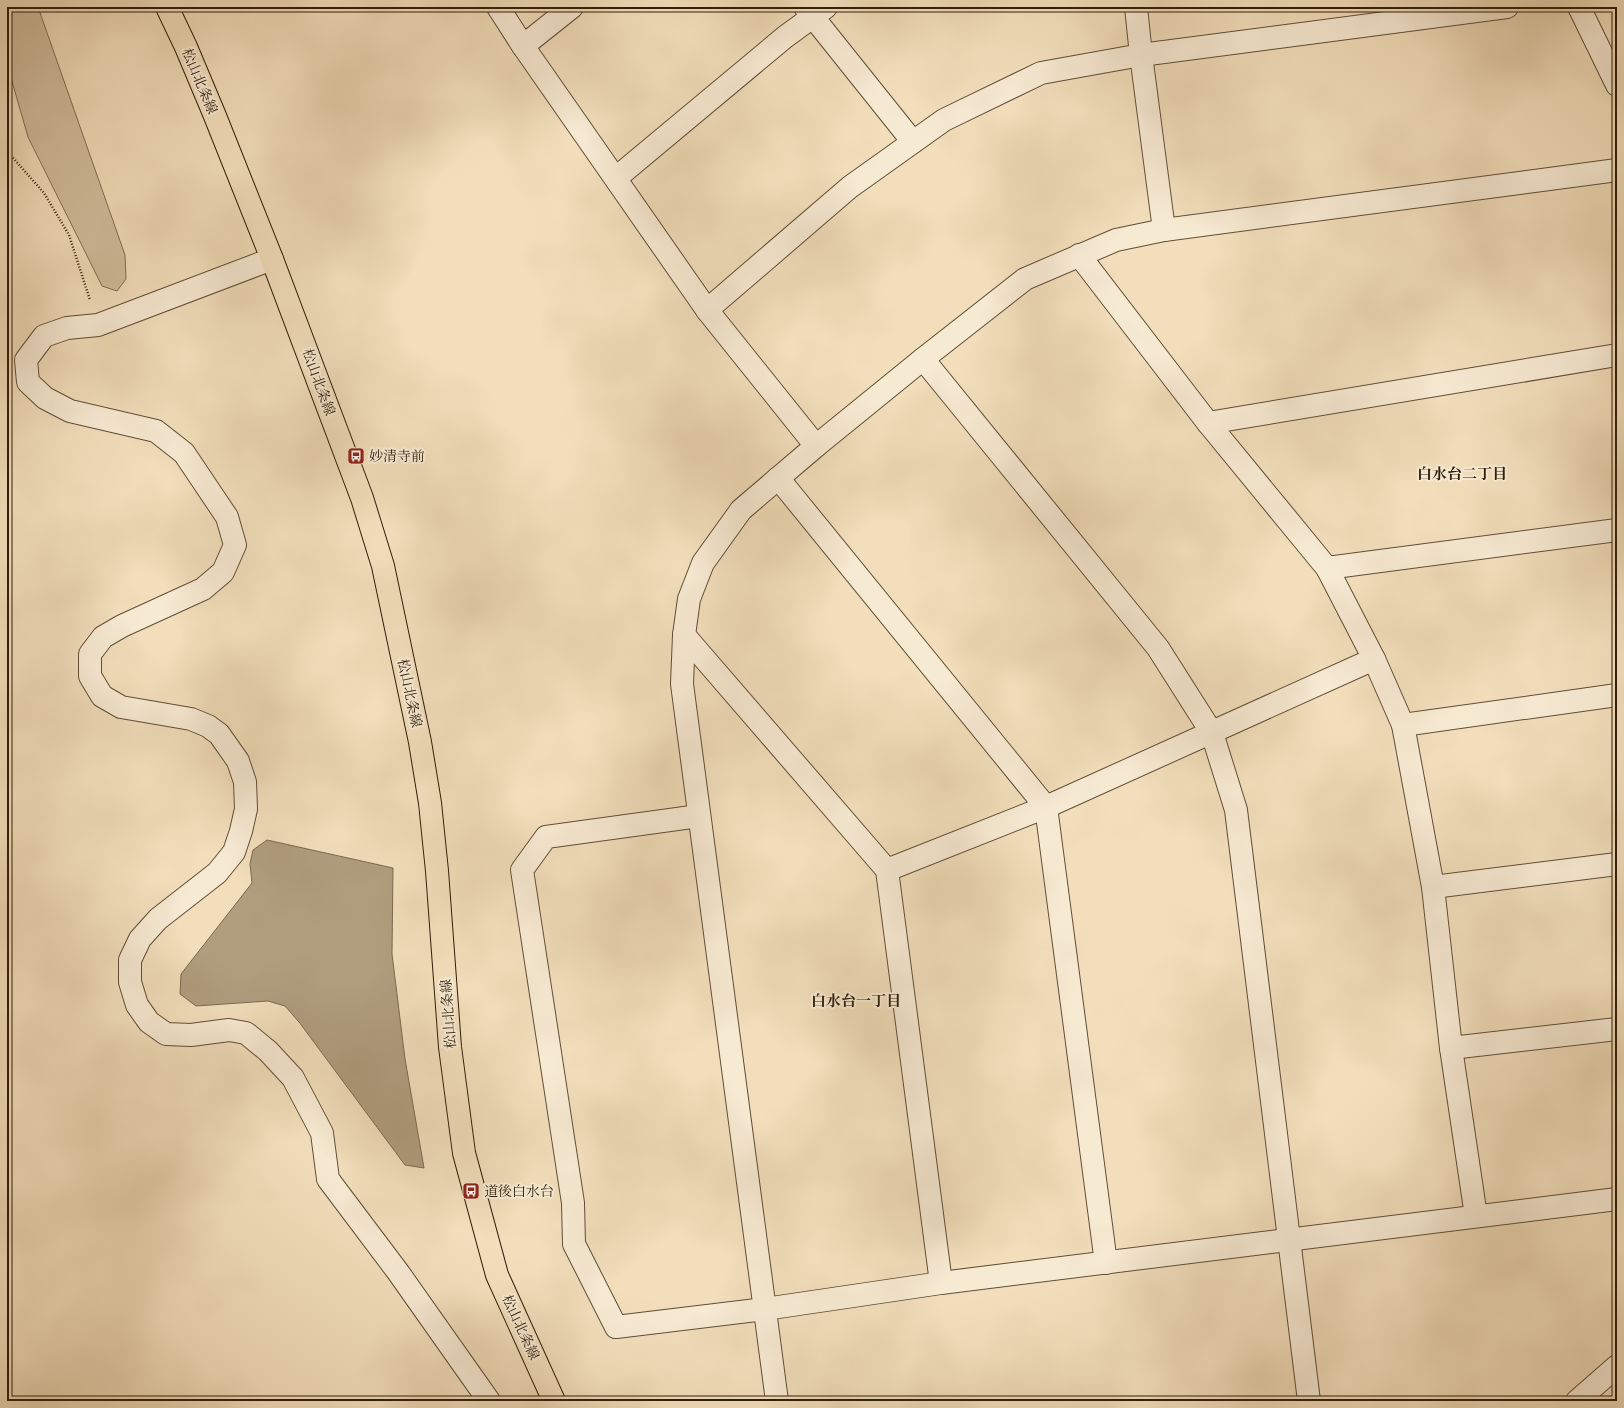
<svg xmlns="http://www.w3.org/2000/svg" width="1624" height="1408" font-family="'Gentium Book Plus','Noto Serif JP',serif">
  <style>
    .green { fill: #d1bd9d; stroke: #806e53 }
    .water { fill: #af9d7e; stroke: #7b6a4f }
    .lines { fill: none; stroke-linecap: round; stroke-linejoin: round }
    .minor-casing { stroke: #5f4e36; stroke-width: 24 }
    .major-casing { stroke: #2e1e09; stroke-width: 24 }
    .path { stroke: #2e1e09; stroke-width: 2.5; stroke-dasharray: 1 2; stroke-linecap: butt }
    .minor { stroke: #f7ead3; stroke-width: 22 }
    .major { stroke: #f2debb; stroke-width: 22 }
    .labels { text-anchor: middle; stroke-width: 4; stroke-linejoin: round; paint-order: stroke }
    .street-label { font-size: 14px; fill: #2e1e09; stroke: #f7ead3 }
    .poi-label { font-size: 14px; fill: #2e1e09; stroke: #f7ead3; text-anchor: start }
    .neighbourhood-label { font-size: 15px; font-weight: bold; fill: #2e1e09; stroke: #f7ead3 }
  </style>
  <rect width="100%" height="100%" fill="#f2debb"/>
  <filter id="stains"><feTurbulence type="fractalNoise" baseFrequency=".005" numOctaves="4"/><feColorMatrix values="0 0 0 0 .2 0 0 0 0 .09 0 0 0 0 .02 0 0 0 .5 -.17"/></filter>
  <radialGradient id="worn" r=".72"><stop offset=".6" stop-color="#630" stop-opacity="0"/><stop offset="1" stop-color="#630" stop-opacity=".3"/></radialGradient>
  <path class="green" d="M7,7H38L125,255L126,279L117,291L102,286L28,137L7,64Z"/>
  <path class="water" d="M267,840L393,868L392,954L405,1059L424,1168L405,1165L299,1022L285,1006L268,1001L196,1006L180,994L181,974L252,883L250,864L253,850Z"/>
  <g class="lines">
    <g class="minor-casing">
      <g id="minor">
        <path d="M498,7L523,46L707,310L816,446"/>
        <path d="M805,7L913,142"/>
        <path d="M1136,7L1141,55L1164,230"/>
        <path d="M1579,7L1617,85"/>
        <path d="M523,46L572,7"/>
        <path d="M616,178L785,37L826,7"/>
        <path d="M1079,255L1208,423L1327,568L1374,659L1403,725L1433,887L1451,1048L1476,1216"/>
        <path d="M272,259L98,325L67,328L44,336L26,360L28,382L45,398L70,411L156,431L184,453L227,517L235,545L223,572L203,589L122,626L103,637L90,654V676L102,696L121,707L191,719L208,726L219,734L238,761L245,782L246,809L241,831L234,852L217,873L158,919L140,939L130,960V982L137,1005L149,1022L166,1034L191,1035L229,1030L246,1033L268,1051L293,1078L322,1133L328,1179L398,1272L489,1401"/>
        <path d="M707,310L850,187L944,120L1041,73L1141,55L1507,7"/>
        <path d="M923,359L1158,648L1212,733L1236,810L1309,1401"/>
        <path d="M1208,423L1617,355"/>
        <path d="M778,478L1046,807L1106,1263"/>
        <path d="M1327,568L1617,530"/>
        <path d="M684,635L887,870L941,1283"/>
        <path d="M1403,725L1617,695"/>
        <path d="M699,816L546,837L522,870L573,1203L574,1244L616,1327L765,1309L941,1283L1617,1199"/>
        <path d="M887,870L1046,807L1374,659"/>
        <path d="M1433,887L1617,864"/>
        <path d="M1451,1048L1617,1029"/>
        <path d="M777,1401L682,684L684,635L689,599L703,563L741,510L816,446L923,359L1025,279L1116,240L1164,230L1617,170"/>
        <path d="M1577,1401L1617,1366"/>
      </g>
    </g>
    <g class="major-casing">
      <path id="major" d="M167,7L186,47L215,116L272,259L362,498L383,566L420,742L430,803L437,871L450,1047L464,1153L497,1275L554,1401"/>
    </g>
    <path class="path" d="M7,151L44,193L69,235L90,300"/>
    <use href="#minor" class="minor"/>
    <use href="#major" class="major"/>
  </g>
  <defs>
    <g id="bus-square" transform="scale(0.9)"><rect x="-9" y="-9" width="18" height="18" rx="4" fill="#8f2418" stroke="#f7ead3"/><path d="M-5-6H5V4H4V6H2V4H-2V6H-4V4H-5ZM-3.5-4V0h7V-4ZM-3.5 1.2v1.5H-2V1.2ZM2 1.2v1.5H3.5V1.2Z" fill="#fff"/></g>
  </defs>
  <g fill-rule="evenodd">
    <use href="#bus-square" x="356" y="456"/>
    <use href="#bus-square" x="471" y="1191"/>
  </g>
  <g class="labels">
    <g class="street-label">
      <text transform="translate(200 81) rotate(67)" y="5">松山北条線</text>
      <text transform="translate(319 382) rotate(70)" y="5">松山北条線</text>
      <text transform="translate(410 693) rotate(78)" y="5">松山北条線</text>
      <text transform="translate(448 1014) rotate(-94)" y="5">松山北条線</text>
      <text transform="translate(521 1327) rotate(65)" y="5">松山北条線</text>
    </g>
    <g class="poi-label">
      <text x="369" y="461">妙清寺前</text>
      <text x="484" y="1196">道後白水台</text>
    </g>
    <g class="neighbourhood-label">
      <text x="1462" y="479">白水台二丁目</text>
      <text x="856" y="1006">白水台一丁目</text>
    </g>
  </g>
  <rect width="1624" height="1408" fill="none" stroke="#f2debb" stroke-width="24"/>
  <rect x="8" y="8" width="1608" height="1392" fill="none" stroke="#2e1e09" stroke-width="2"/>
  <rect x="12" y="12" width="1600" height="1384" fill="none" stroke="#2e1e09"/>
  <rect width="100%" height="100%" filter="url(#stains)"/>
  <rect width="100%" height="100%" fill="url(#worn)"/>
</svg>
